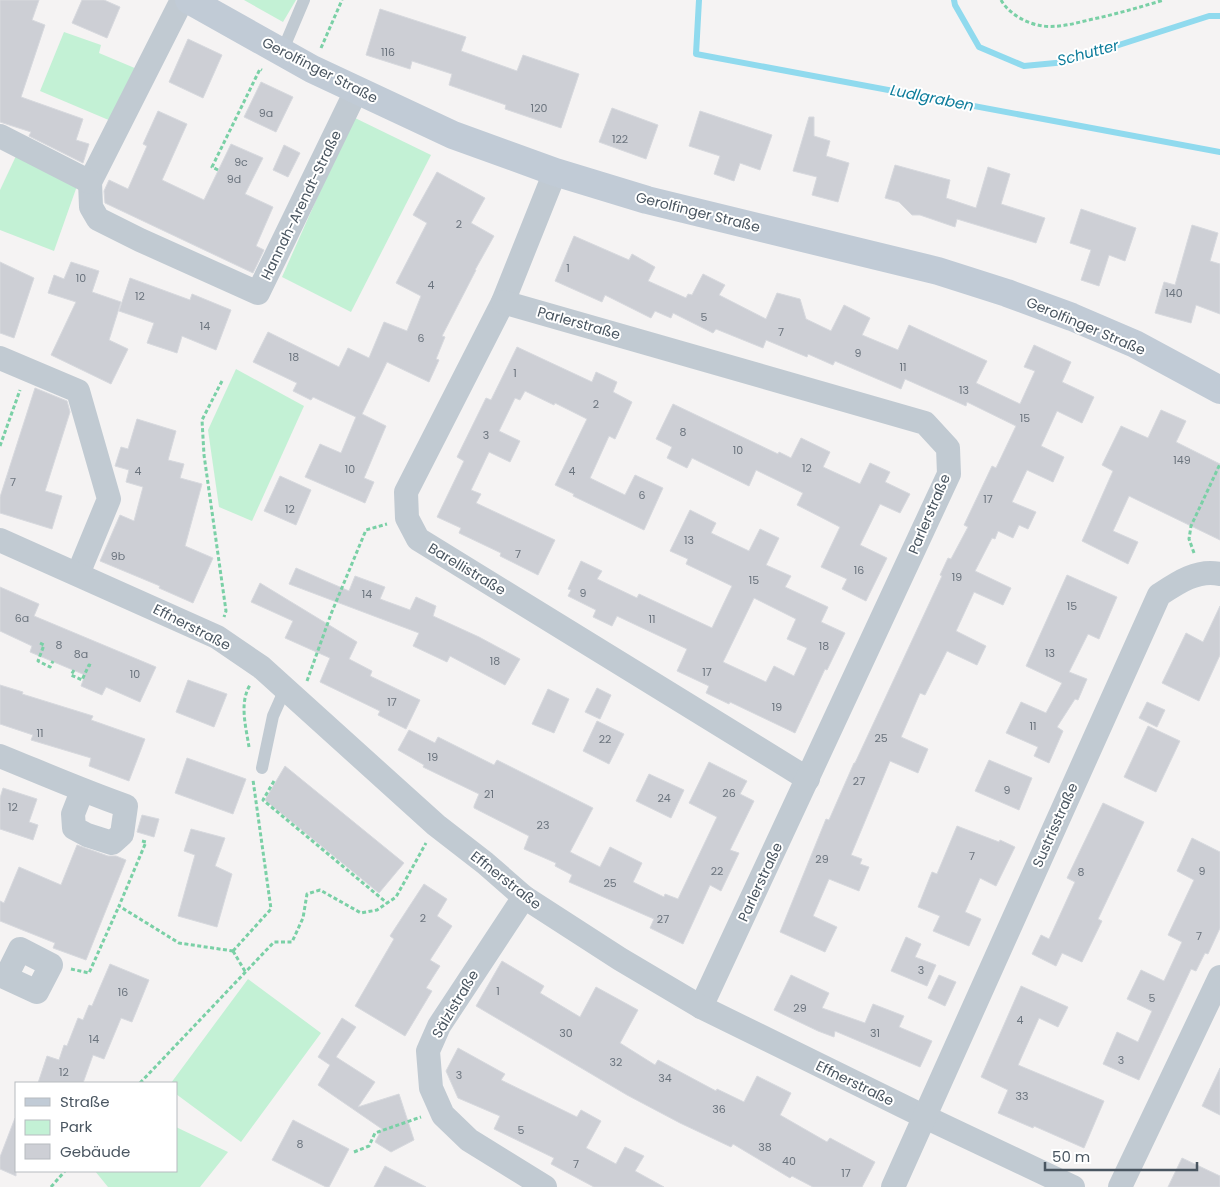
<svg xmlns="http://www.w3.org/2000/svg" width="1220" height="1187" font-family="Poppins,sans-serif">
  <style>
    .green { fill: #c3f1d5 }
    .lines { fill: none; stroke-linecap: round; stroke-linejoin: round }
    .stream { stroke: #90daee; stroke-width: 6 }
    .building { fill: #cdcfd5; stroke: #d7d9de; fill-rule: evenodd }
    .path { stroke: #7ad0a6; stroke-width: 3; stroke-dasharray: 4 2.5; stroke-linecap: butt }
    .lane { stroke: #c1cad2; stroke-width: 12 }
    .street { stroke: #c1cad2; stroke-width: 24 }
    .secondary { stroke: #c1cbd6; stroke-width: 28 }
    .labels { text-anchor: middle; stroke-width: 4; stroke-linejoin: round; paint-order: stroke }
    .number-label { font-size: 11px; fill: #6b747e }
    .street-label { font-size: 14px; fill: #4a5661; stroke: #fff }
    .water-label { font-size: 15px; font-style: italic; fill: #0c7c9b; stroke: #fff }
  </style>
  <rect width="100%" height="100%" fill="#f5f3f3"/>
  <g class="green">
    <path d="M244,0H296L283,22Z"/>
    <path d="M64,32L101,45L99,53L137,69L111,121L40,91Z"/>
    <path d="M353,117L431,155L351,312L282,277Z"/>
    <path d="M16,156L77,186L54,251L0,230V190Z"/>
    <path d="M236,369L304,406L252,521L219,507L208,430Z"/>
    <path d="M248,979L321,1033L241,1142L176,1094V1083H171Z"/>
    <path d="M176,1127L228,1152L200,1187H108L95,1171H176Z"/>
  </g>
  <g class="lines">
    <g class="stream">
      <path d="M699,0L696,54L1220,152"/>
      <path d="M954,0L955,5L979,47L1024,66L1066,62L1209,16H1220"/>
    </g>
  </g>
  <g class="building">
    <path d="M0,0H39L32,20L45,25L21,97L83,119L76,140L89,144L83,163L29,136L31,132L0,122Z"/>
    <path d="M82,0H104L120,7L107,38L72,23Z"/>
    <path d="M380,9L466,37L461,51L517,71L523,55L579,74L561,128L505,109L506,105L449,85L452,74L412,61L410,69L366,55Z"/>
    <path d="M188,39L222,55L203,98L169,82Z"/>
    <path d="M261,82L293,97L276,132L244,117Z"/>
    <path d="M612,108L658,125L646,159L599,142Z"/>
    <path d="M158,111L187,124L162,180L204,200L231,144L263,158L245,194L273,207L256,246L264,250L253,273L105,203L104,191L109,180L128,189L147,146L143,144Z"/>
    <path d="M700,111L772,135L760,170L740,163L734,181L714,174L720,156L689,146Z"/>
    <path d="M809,117H814V136L830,141L826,156L849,163L838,202L812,195L817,177L793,171Z"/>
    <path d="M284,145L300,153L288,177L273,170Z"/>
    <path d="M895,165L950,180L946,198L976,208L988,167L1010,174L1001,204L1045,218L1036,243L957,219L955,227L920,215H912L899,202L885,198Z"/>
    <path d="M437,172L485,198L471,223L494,236L475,270H476L442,336L445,337L436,359L439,360L429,382L387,362L362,414L386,426L364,478L374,482L365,503L305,477L320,444L341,453L356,417L313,397L311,400L293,391L297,383L253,362L268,332L339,367L348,348L369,358L384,322L407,331L421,296L396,283L427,223L413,215Z"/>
    <path d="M1081,209L1136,228L1125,261L1109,255L1099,286L1081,280L1091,250L1070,243Z"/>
    <path d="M1192,225L1218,233L1210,261L1220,264V314L1196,305L1191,323L1155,313L1164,282L1175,285Z"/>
    <path d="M574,236L629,260L632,254L655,267L648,281L686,298L688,294L692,295L703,274L725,285L719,295L766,319L777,293L800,299L806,319L831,331L844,305L870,318L862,335L898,350L909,325L987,361L976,383L1020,404L1035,371L1024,367L1034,345L1071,362L1062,382L1094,397L1082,423L1057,411L1041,446L1064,457L1053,482L1027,470L1012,502L1036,512L1028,529L1019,525L1013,538L998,531L995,539L992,538L975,571L1011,588L1003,605L974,592L956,631L986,646L977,665L947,651L925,695L920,693L901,737L928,749L918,773L890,761L851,855L862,859L860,864L869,867L859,891L829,879L813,916L837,927L825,952L780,932L826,819L829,820L854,763H855L942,576L940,575L948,558L951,559L968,527L964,525L992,466L996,468L1016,426L967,402L966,406L905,379L901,389L835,361L833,365L808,354L807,357L766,340L763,348L716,329L713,333L673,313L671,318L655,311L651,318L605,295L602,302L555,281Z"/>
    <path d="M0,262L34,278L14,338L0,333Z"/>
    <path d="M71,262L99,271L92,292L121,302L109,340L128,349L111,384L51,355L76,302L48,293L54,275L64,279Z"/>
    <path d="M130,278L190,300L192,294L231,310L216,350L182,336L177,353L147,343L154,323L119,311Z"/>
    <path d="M517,347L592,382L596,372L617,382L613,392L632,402L615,439L609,436L590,478L625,495L635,475L663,488L644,530L573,496L574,494L555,485L587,419L555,403L554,405L525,391L520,400L515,398L499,431L520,441L510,462L489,452L471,490L481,494L476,503L555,540L538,575L500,556L501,553L459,533L461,528L437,517L464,461L457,457L486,398L491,400Z"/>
    <path d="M35,388L67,401L70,412L45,491L62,496L52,529L0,513V497Z"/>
    <path d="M673,404L778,454L779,452L791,458L801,438L830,452L823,467L860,484L870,463L890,472L885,482L910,494L900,513L880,504L860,545L887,558L866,601L842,589L847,579L821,567L840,527L797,505L803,493L756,470L749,486L692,458L687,468L667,458L672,447L656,439Z"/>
    <path d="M1161,410L1186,421L1176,442L1220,464V540L1129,496L1113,531L1138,542L1128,564L1082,541L1113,471L1102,465L1121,426L1148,438Z"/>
    <path d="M137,419L176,431L168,460L184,464L180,478L202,484L185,546L213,558L193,603L159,588L160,586L100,561L120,515L134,521L143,487L126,482L129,470L115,466L121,447L128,449Z"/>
    <path d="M280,476L311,490L296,525L264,511Z"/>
    <path d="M690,510L716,523L711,533L749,551L760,529L779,538L766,565L791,576L785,587L828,607L821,622L845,633L827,670L825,669L795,733L730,702L729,704L706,693L709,686L677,671L687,649L617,616L612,626L593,617L596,610L568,596L571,590L568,589L581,561L602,571L597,579L637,598L639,594L712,628L732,586L686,564L688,559L670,551ZM754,598L796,619L787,639L807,648L794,676L774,666L766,682L723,662Z"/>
    <path d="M296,568L349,591L355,576L385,587L380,599L410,610L416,597L436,606L433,616L479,637L520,659L505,685L450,656L447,662L413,646L419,633L289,584Z"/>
    <path d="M1067,575L1117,597L1099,639L1088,634L1069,672L1087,679L1078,700L1075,699L1057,727L1063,731L1049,763L1034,756L1038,747L1006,733L1021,702L1046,713L1062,683L1026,666Z"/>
    <path d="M260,583L357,642L349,659L372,671L370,676L420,700L406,729L378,715L380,711L320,682L330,658L285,638L293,621L251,602Z"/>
    <path d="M0,587L39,604L34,616L156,667L140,702L106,687L102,695L81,686L85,675L30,652L32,646L0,631Z"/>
    <path d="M1220,606V655L1199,701L1162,683L1186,633L1203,642Z"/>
    <path d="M188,680L227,694L214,727L176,712Z"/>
    <path d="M0,685L23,692L22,694L93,716L91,720L145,739L129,781L89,766L91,758L31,740L33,735L0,724Z"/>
    <path d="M597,688L611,695L600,719L585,712Z"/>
    <path d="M548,689L569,699L554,733L532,724Z"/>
    <path d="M1147,702L1165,710L1157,727L1139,718Z"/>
    <path d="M597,721L624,734L609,764L583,751Z"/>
    <path d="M1148,726L1180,741L1156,792L1124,777Z"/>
    <path d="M409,730L435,743L438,737L494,765L497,760L593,808L570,852L600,867L610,847L642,863L633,882L664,897L665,894L678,899L717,817L689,803L709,762L747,781L740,794L754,801L730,850L739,853L721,891L710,885L683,944L650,928L654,919L569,882L572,875L555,866L556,863L524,849L529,836L474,808V806L479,794L423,767L424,765L398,750Z"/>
    <path d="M187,758L246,779L233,814L175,793Z"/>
    <path d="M989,760L1032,778L1019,810L975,791Z"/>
    <path d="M285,766L404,863L379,893L265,800Z"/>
    <path d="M649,774L684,790L671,818L636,801Z"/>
    <path d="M3,788L37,799L29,822L38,825L33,840L0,829V798Z"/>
    <path d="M1103,803L1144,822L1098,919L1102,921L1082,962L1062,953L1056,966L1032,954L1041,935L1049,939L1075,882L1067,878Z"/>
    <path d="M142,815L159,819L154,837L137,832Z"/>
    <path d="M957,826L999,842L1000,840L1015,847L996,886L980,878L965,912L981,919L969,946L933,931L940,916L918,907L932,872L937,874Z"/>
    <path d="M191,829L225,838L215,866L232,874L217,927L178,916L195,855L184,851Z"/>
    <path d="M1192,838L1220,852V928L1208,954L1205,953L1196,971L1191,969L1139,1080L1103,1064L1117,1032L1138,1042L1152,1011L1127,999L1141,970L1164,981L1182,942L1168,935L1194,880L1177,871Z"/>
    <path d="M77,845L108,856H116L126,860L86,960L53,948L55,943L0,921V901L4,903L19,867L61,885Z"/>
    <path d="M424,884L447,899L437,916L452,926L430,960L440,966L426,988L432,991L405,1036L355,1006L394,939L390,936Z"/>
    <path d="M906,937L921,944L915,957L936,965L927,986L891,971Z"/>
    <path d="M502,961L544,986L540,993L580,1017L596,987L638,1010L620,1043L655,1065L658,1060L716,1091L717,1089L744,1102L757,1076L791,1093L780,1115L827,1142L830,1138L875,1162L862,1187H813L792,1176L790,1178L733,1144L731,1147L680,1123L627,1095L476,1006Z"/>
    <path d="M110,964L149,980L132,1022L121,1018L104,1059L93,1055L83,1083H38L47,1056L59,1060L64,1045L67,1046L78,1018L83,1020L89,1005L92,1006Z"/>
    <path d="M791,975L829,993L822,1008L865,1023L873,1004L904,1016L899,1027L932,1041L920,1067L835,1031L834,1037L818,1031L774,1010Z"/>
    <path d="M939,975L956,982L945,1006L928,998Z"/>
    <path d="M1021,986L1068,1007L1058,1027L1039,1018L1018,1065L1104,1101L1084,1148L1034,1126L1033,1128L998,1113L1008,1090L981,1077Z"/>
    <path d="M342,1018L356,1027L336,1057L375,1082L358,1107L399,1094L414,1140L391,1152L375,1142L382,1129L318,1085L330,1065L318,1057Z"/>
    <path d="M458,1048L505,1074L501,1080L577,1117L581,1110L601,1121L586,1148L616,1164L625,1147L644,1156L635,1171L664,1187H594L551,1164L554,1158L494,1129L500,1116L458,1098L446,1071Z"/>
    <path d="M1220,1068V1115L1202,1106Z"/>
    <path d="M15,1118H16V1176L0,1169V1157Z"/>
    <path d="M293,1120L349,1149L329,1187H326L272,1160Z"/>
    <path d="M1182,1158L1220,1176V1187H1168Z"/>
    <path d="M385,1166L426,1187H374Z"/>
  </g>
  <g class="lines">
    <g class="path">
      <path d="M1001,0C1009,14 1027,24 1043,26C1060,28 1076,23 1093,19C1117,14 1140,7 1164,0"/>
      <path d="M321,48L342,0"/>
      <path d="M218,170L212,167L260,69L262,70"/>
      <path d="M222,381L202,420L204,455L226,611L224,617"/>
      <path d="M0,446L20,390"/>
      <path d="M1194,553L1189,539L1191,526L1220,464"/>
      <path d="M40,643L44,645L38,661L50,667L53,661"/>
      <path d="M74,670L71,675L82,680L89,665L92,666"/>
      <path d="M307,681L331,614L366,530L387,524"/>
      <path d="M249,747C246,727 239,703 250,685"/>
      <path d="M274,781L263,800L387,903"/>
      <path d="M142,841L146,842L119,906L179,943L233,951"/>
      <path d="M233,951L271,909L253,780"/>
      <path d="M233,951L246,973"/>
      <path d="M71,969L89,973L119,906"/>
      <path d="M140,1083L274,942H292L303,918L307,894L320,890L361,913L377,910L396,897L426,843"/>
      <path d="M354,1152L369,1146L375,1133L421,1117"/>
      <path d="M51,1187L65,1171"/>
    </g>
    <g class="lane">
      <path d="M282,52L304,0"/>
      <path d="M262,768L273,716L285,689"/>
    </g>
    <g class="street">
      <path d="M182,0L90,182L91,207L98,219L140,240L258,293L356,91"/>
      <path d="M0,136L90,182"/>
      <path d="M555,172L503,302L406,492L407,518L418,539L808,779"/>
      <path d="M503,302L925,423L948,448L949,474L701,1007"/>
      <path d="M0,358L78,391L109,499L78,574"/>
      <path d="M0,540L217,637L261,667L436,825L485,863L524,897L620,959L701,1007L923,1116L1073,1187"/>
      <path d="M0,756C42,773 83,791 126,806L122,834L112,843L87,835L74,828L73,814L82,791"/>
      <path d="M524,897L439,1026L428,1051L431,1088L443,1115L469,1140L545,1187"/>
      <path d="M0,975L37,992L51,965L20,949L6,977"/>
      <path d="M893,1187L1159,595C1177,583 1197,569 1220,574"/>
      <path d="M1120,1187L1220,977"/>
    </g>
    <path class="secondary" d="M189,0L312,69L453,135L555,172L647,200L938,271L1007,293L1072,317L1135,344L1220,390"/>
  </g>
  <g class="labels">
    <g class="number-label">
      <text x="388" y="56">116</text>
      <text x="539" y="112">120</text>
      <text x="266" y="117">9a</text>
      <text x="620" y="143">122</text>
      <text x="241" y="166">9c</text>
      <text x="234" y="183">9d</text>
      <text x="459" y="228">2</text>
      <text x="568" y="272">1</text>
      <text x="81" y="282">10</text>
      <text x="431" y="289">4</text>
      <text x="1174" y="297">140</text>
      <text x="140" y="300">12</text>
      <text x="704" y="321">5</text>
      <text x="205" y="330">14</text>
      <text x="781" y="336">7</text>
      <text x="421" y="342">6</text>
      <text x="858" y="357">9</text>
      <text x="294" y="361">18</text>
      <text x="903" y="371">11</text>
      <text x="515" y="377">1</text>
      <text x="964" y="394">13</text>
      <text x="596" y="408">2</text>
      <text x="1025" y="422">15</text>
      <text x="683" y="436">8</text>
      <text x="486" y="439">3</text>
      <text x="738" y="454">10</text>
      <text x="1182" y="464">149</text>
      <text x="807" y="472">12</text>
      <text x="350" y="473">10</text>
      <text x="138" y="475">4</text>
      <text x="572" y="475">4</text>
      <text x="13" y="486">7</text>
      <text x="642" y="499">6</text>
      <text x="988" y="503">17</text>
      <text x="290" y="513">12</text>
      <text x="689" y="544">13</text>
      <text x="518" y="558">7</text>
      <text x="118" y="560">9b</text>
      <text x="859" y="574">16</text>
      <text x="957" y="581">19</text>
      <text x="754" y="584">15</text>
      <text x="583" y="597">9</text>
      <text x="367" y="598">14</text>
      <text x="1072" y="610">15</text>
      <text x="22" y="622">6a</text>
      <text x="652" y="623">11</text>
      <text x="59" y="649">8</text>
      <text x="824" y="650">18</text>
      <text x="1050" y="657">13</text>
      <text x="81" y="658">8a</text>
      <text x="495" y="665">18</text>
      <text x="707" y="676">17</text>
      <text x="135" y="678">10</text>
      <text x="392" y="706">17</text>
      <text x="777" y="711">19</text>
      <text x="1033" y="730">11</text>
      <text x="40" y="737">11</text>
      <text x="881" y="742">25</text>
      <text x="605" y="743">22</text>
      <text x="433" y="761">19</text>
      <text x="859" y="785">27</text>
      <text x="1007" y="794">9</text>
      <text x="729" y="797">26</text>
      <text x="489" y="798">21</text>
      <text x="664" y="802">24</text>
      <text x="13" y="811">12</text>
      <text x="543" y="829">23</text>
      <text x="972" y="860">7</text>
      <text x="822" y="863">29</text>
      <text x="717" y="875">22</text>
      <text x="1202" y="875">9</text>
      <text x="1081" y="876">8</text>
      <text x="610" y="887">25</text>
      <text x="423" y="922">2</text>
      <text x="663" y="923">27</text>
      <text x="1199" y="940">7</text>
      <text x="921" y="974">3</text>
      <text x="498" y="995">1</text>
      <text x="123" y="996">16</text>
      <text x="1152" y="1002">5</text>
      <text x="800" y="1012">29</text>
      <text x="1020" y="1024">4</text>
      <text x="566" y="1037">30</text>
      <text x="875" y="1037">31</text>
      <text x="94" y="1043">14</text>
      <text x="1121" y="1064">3</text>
      <text x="616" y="1066">32</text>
      <text x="64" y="1076">12</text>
      <text x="459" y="1079">3</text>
      <text x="665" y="1082">34</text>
      <text x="1022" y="1100">33</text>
      <text x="719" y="1113">36</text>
      <text x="521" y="1134">5</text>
      <text x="300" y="1148">8</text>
      <text x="765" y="1151">38</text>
      <text x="789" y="1165">40</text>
      <text x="576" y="1168">7</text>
      <text x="846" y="1177">17</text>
    </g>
    <g class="street-label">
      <text transform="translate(320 70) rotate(27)" y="5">Gerolfinger Straße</text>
      <text transform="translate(301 205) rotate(-64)" y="5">Hannah-Arendt-Straße</text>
      <text transform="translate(698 212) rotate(14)" y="5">Gerolfinger Straße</text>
      <text transform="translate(579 323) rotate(16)" y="5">Parlerstraße</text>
      <text transform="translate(1086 326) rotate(23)" y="5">Gerolfinger Straße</text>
      <text transform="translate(929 514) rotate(-67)" y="5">Parlerstraße</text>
      <text transform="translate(467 569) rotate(31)" y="5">Barellistraße</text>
      <text transform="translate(192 627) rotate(27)" y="5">Effnerstraße</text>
      <text transform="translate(1055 825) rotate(-66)" y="5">Sustrisstraße</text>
      <text transform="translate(506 880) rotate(38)" y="5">Effnerstraße</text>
      <text transform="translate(760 882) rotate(-65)" y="5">Parlerstraße</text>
      <text transform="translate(455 1004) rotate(-59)" y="5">Sälzlstraße</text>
      <text transform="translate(855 1083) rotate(26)" y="5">Effnerstraße</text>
    </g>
    <g class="water-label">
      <text transform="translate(1088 53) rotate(-15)" y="5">Schutter</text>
      <text transform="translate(932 98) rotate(11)" y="5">Ludlgraben</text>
    </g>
  </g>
  <rect x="15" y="1082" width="162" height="90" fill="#ffffff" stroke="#b7bbc0"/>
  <rect x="25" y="1098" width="25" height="8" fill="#c1cbd6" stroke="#b7bbc0"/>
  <text x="60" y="1107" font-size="15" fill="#4a5661">Straße</text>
  <rect x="25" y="1120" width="25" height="15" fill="#c3f1d5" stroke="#b7bbc0"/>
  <text x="60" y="1132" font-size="15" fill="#4a5661">Park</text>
  <rect x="25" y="1144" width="25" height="15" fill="#cdcfd5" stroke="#b7bbc0"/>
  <text x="60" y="1157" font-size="15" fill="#4a5661">Gebäude</text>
  <path d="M1045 1162v8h152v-8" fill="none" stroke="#4a5661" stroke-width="2.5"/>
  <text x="1052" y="1162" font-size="15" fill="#4a5661" stroke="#ffffff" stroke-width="4" paint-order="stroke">50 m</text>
</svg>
